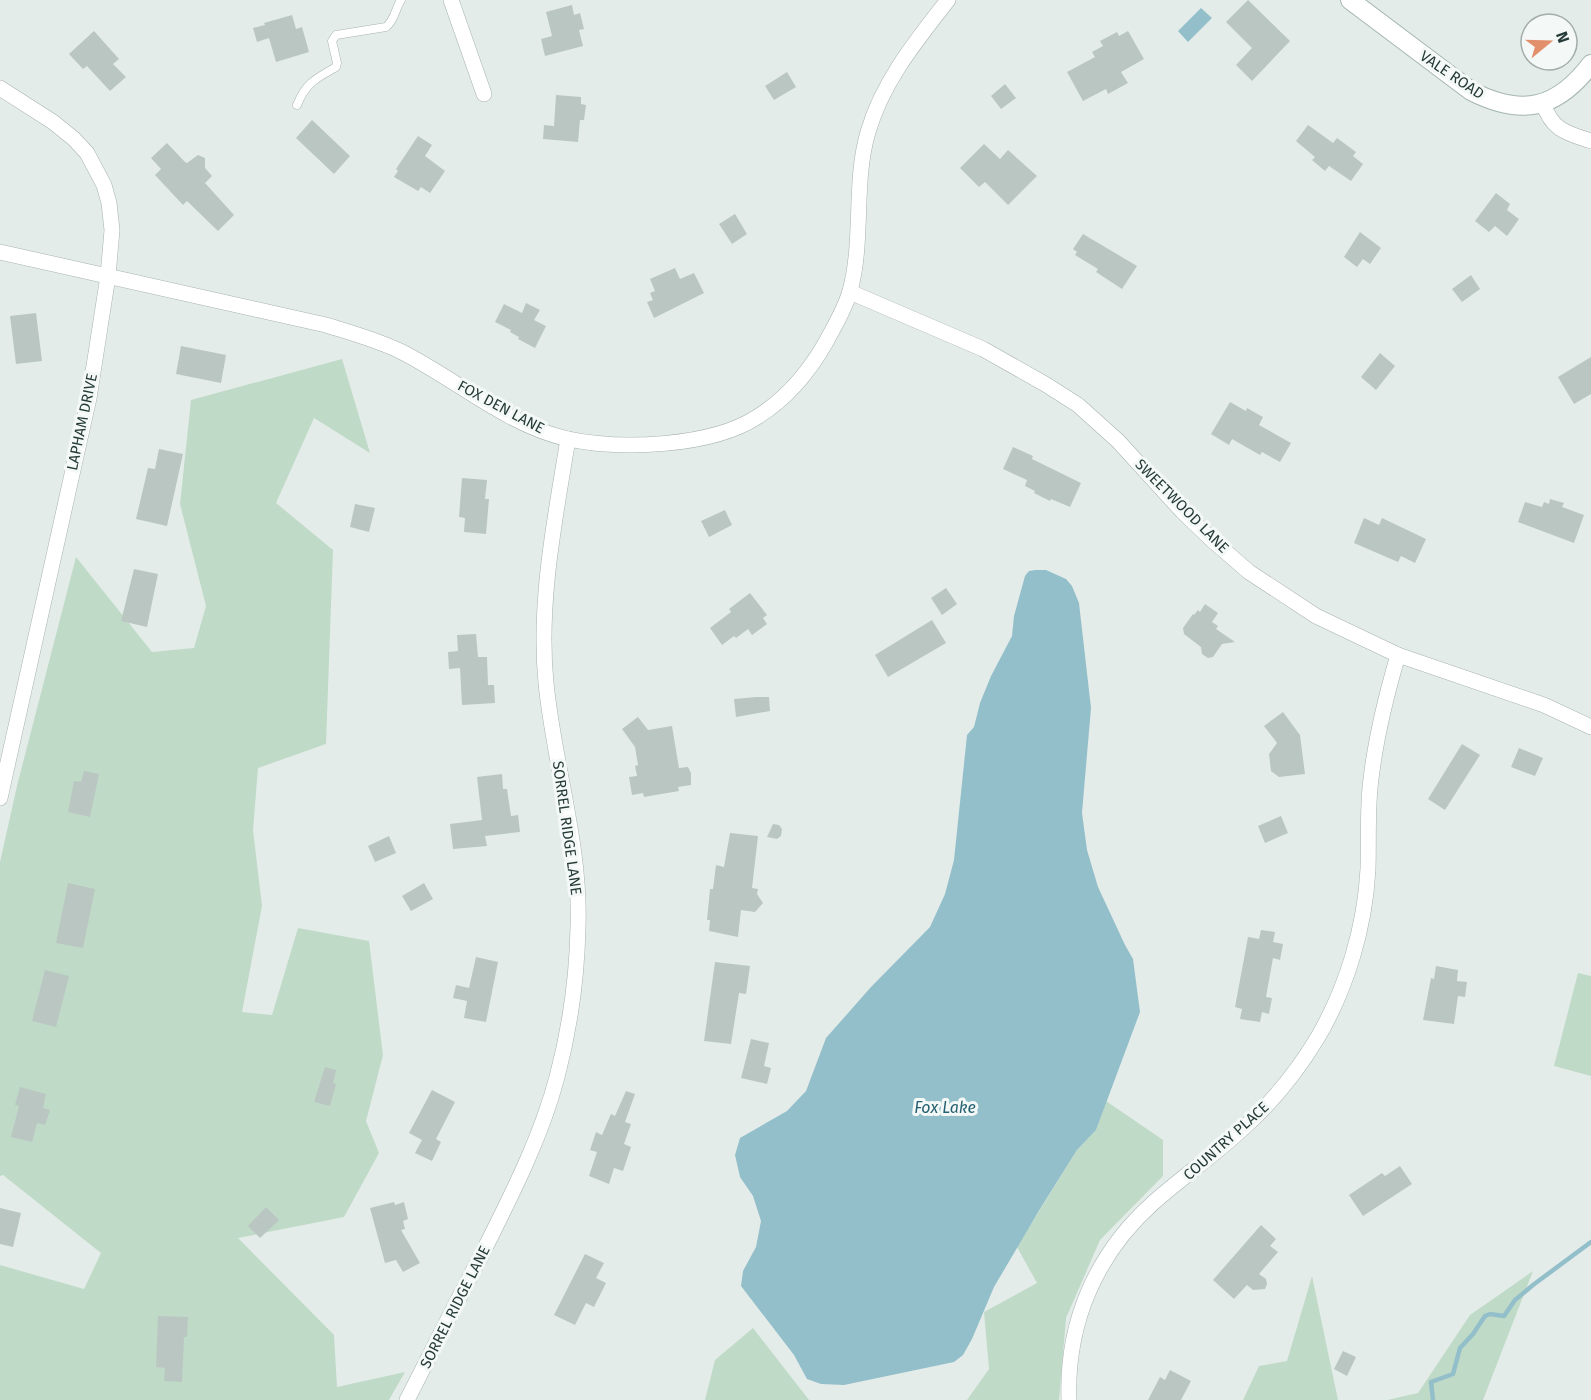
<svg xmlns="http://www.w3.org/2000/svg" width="1591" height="1400" font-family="'Fira Sans',sans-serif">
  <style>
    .green { fill: #c0dac8 }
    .water { fill: #93bfca }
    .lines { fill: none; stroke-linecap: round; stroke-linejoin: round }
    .stream { stroke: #93bfca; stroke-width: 4.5 }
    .building { fill: #bac6c2 }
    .service-casing { stroke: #a7b3b0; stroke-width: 9 }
    .minor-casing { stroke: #a7b3b0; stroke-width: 16 }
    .secondary-casing { stroke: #a4b6b1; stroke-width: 20 }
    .service { stroke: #fff; stroke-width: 8 }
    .minor { stroke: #fff; stroke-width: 15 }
    .secondary { stroke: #fff; stroke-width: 18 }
    .labels { text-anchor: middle; stroke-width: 6; stroke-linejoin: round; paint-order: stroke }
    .street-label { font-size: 15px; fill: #263b37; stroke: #f4f9f7 }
    .water-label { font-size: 16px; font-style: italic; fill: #266171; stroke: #f4f9f7 }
  </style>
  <rect width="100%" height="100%" fill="#e4ece9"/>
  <g class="green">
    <path d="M342,359L370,453L314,418L276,503L333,550L326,744L258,768L253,830L262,906L242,1012L272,1015L298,928L369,941L383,1055L366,1121L379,1153L344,1217L238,1238L334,1335L337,1387L405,1372L389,1400H0V1265L84,1289L101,1253L3,1175L0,1176V862L17,786L76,557L152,652L194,648L206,606L180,504L191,400Z"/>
    <path d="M1578,973L1591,976V1076L1554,1066Z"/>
    <path d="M1106,1101L1163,1140V1176L1100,1240L1066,1318L1059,1400H967L989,1369L984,1312L1037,1283L1017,1247L1077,1150L1096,1130Z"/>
    <path d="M1533,1271L1483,1400H1387L1418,1393L1470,1315Z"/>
    <path d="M1312,1276L1338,1400H1243L1259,1366L1287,1361Z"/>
    <path d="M753,1328L809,1400H705L715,1360Z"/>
  </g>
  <g class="water">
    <path d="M1201,8L1212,18L1188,42L1178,31Z"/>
    <path d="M1036,570H1046L1066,579L1072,586L1079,603L1091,708L1082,813L1087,850L1098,887L1125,945L1133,959L1140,1012L1096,1130L1077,1150L1040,1209L994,1287L972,1339L963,1355L954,1362L844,1385L821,1384L807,1379L794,1355L741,1286L743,1271L756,1247L761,1221L753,1196L740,1177L735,1155L740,1138L787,1111L806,1091L826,1038L871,987L930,927L945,894L954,860L967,735L974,727L980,703L991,676L1012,636L1014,616L1025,576L1029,571Z"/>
  </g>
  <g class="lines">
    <path class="stream" d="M1433,1400L1431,1382L1453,1374L1460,1348L1473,1334L1485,1316L1490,1314L1504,1316L1515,1300L1533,1285L1591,1242"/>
  </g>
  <g class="building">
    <path d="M1248,0L1290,41L1252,81L1236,65L1252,48L1226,22Z"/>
    <path d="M572,5L574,15L580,13L584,29L579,30L583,46L545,56L541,39L552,36L546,12Z"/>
    <path d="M292,15L296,29L302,27L309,52L276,62L269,38L257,42L253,28L265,25L264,23Z"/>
    <path d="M94,31L119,59L113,64L126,77L110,91L87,66L83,69L69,54Z"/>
    <path d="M1128,31L1144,59L1121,72L1128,83L1108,94L1106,89L1083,101L1067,72L1095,57L1092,52L1103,46L1100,41L1117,32L1119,36Z"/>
    <path d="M787,72L796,87L774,100L765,86Z"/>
    <path d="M1005,84L1016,98L1001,109L991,96Z"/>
    <path d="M556,95L581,97V104L586,105L584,120H580L578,142L543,139L544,125L554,126Z"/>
    <path d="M312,120L350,156L334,174L296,138Z"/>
    <path d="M1308,125L1333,143L1337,138L1356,152L1353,156L1363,164L1351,181L1329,166L1325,171L1312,160L1315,157L1296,141Z"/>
    <path d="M418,136L432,145L425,156L445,171L430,193L421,187L418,191L394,177L398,171L396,169Z"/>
    <path d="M167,143L185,162L187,163L198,155L205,158V168L212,176L205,183L234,215L218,231L187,201L183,205L155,175L161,169L151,158Z"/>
    <path d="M984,144L1000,159L1008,150L1037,176L1008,205L985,182L979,187L960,168Z"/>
    <path d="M1496,193L1510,204L1507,210L1519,219L1507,236L1495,226L1489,232L1475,221Z"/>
    <path d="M735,214L747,234L732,244L719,224Z"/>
    <path d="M1360,232L1381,248L1370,264L1363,259L1357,267L1344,257Z"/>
    <path d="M1083,234L1137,266L1122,289L1096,272L1098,269L1075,255L1077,252L1073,249Z"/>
    <path d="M675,268L680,279L694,273L704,293L654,318L647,302L653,300L650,293L655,291L650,279Z"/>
    <path d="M1471,275L1480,289L1462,302L1452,289Z"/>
    <path d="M526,303L540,310L534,320L546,326L535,348L518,339L519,337L510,332L511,330L495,322L504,304L522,313Z"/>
    <path d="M36,313L42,361L16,364L10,316Z"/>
    <path d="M181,346L226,355L221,383L176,374Z"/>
    <path d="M1380,353L1395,366L1376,390L1361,377Z"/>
    <path d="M1591,357V394L1574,404L1558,377Z"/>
    <path d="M1230,402L1246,411L1247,408L1263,417L1259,425L1291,443L1280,462L1262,452L1260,455L1232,439L1229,445L1211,434Z"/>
    <path d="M1013,447L1033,456L1032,459L1081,483L1070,507L1051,499L1050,501L1034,493L1035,491L1025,486L1027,480L1003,469Z"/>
    <path d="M159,449L183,454L167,526L136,519L148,468L155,469Z"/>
    <path d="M462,478L487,480L485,499H489L486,534L464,532L465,518L459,517Z"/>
    <path d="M1550,499L1564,503L1562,507L1584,515L1574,543L1518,522L1525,502L1542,507L1544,502L1549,504Z"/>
    <path d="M355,504L375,508L369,532L350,527Z"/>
    <path d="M725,510L732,525L709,537L701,521Z"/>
    <path d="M1364,518L1379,525L1382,518L1426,539L1415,563L1401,556L1398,562L1354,543Z"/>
    <path d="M134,569L158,574L147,627L121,621Z"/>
    <path d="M946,588L957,604L942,615L931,598Z"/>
    <path d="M750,593L767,615L763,618L767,624L752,635L748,629L736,638L734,636L722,645L710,628L731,612L729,609Z"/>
    <path d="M1205,604L1218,613L1212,622L1218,626L1216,629L1235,642L1222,644L1213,657L1208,658L1202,654L1201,647L1184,634L1183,628L1193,614L1194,615L1198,610L1200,612Z"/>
    <path d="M932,620L946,643L888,677L875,655Z"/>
    <path d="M476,634L478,657H487L488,685H494L495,703L462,705L460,668L449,669L448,652L458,651L457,635Z"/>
    <path d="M756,697H769L770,711L736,717L734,699Z"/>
    <path d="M1283,712L1300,735L1305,774L1279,777L1271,771L1269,754L1277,743L1264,726Z"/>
    <path d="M638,717L648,730L672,726L679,768L688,767L691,773V785L678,787L679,791L644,797L643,793L632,795L629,777L637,776L635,766L638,765L635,747L622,729Z"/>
    <path d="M1462,744L1480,755L1445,810L1428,799Z"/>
    <path d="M1519,748L1543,758L1535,776L1511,767Z"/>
    <path d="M84,771L99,774L90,817L68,812L74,781L81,782Z"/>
    <path d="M502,774L503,789H507L511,816L518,815L520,832L485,836L487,846L453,849L450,824L482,820L477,777Z"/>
    <path d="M1281,816L1288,833L1265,843L1258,826Z"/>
    <path d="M773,824L779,825L782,829L781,836L777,839L767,837Z"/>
    <path d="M730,833L758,836L752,888L758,889L757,894L763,903L755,912L741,910L738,937L709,931L710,920H707L710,889H713L716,865L724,867Z"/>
    <path d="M389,836L396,853L375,862L368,846Z"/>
    <path d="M68,883L95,889L83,948L56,943Z"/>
    <path d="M424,883L433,899L411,911L402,896Z"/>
    <path d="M1261,930L1275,932L1273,942L1283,944L1280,960L1273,958L1266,997L1272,998L1269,1014L1262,1012L1260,1022L1240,1019L1242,1009L1235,1007L1248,937L1259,939Z"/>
    <path d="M476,957L498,962L486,1022L464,1018L467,1001L453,998L456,985L469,988Z"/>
    <path d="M715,962L750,966L746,994L739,993L731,1044L704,1041Z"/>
    <path d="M1436,966L1458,970L1457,981L1467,982L1465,997L1458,996L1454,1024L1423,1020L1431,978L1434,979Z"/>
    <path d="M45,970L69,976L56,1027L32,1021Z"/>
    <path d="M751,1039L769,1043L764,1066L771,1068L767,1084L741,1078Z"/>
    <path d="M325,1067L336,1070L333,1083L336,1084L330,1106L314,1102Z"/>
    <path d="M20,1087L46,1094L43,1108L50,1110L45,1125L37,1123L32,1142L11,1137L19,1106L15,1105Z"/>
    <path d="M432,1090L455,1102L436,1139L441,1142L432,1161L415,1153L422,1140L409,1133Z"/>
    <path d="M626,1091L635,1094L625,1122L631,1124L624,1144L631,1147L623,1171L614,1168L609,1184L589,1176L597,1152L590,1150L596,1132L602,1135L611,1114L615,1116Z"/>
    <path d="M1400,1166L1412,1184L1363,1216L1349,1195L1382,1173L1385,1176Z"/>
    <path d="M394,1202L395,1205L404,1202L408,1219L403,1221L405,1229L401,1230L420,1263L403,1272L396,1260L385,1263L370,1208Z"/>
    <path d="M266,1207L279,1220L260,1238L248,1226Z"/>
    <path d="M0,1208L21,1213L13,1247L0,1244Z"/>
    <path d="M1261,1225L1276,1239L1270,1246L1278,1252L1259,1274L1266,1279L1267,1284L1265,1289L1253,1290L1247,1285L1234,1299L1213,1280Z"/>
    <path d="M585,1254L604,1263L596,1278L606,1283L594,1307L586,1303L575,1325L554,1315Z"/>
    <path d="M158,1316L188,1317L187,1337H184L182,1382L164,1381L165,1368L156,1367Z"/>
    <path d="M1343,1351L1356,1357L1347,1376L1334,1369Z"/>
    <path d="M1170,1370L1191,1381L1181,1400H1148L1160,1377L1165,1380Z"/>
  </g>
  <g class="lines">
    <g class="service-casing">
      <path id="service" d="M297,105C306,83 315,79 336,67L337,63L332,41L336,35L386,27C395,20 395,9 401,0"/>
    </g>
    <g class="minor-casing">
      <g id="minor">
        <path d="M451,0L484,94"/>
        <path d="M0,88L53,122L74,139L87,153L104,185L109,203L112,230L108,276L89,398L0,798"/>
        <path d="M1543,103C1552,130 1566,133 1591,141"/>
        <path d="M0,252L326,325C352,333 378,340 402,352C457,380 507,425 568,439C621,450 711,447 757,417C786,399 809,372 826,342C835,325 845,309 850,291C864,239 853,183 868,132C883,81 916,41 948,0"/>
        <path d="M850,292L983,349L1045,384L1078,405L1118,441L1182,511L1211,539L1249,572L1316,616L1398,655L1544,705L1591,727"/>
        <path d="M407,1400C432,1351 457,1301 483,1252C511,1196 541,1138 557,1077C570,1028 577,977 578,927C581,845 554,765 546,683C538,602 555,519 568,439"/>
        <path d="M1069,1400C1066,1323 1096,1254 1153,1203C1181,1178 1213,1156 1240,1131C1271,1104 1297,1072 1318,1037C1347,987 1365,927 1368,869C1369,839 1367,808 1371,779C1376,736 1386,696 1398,655"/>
      </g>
    </g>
    <g class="secondary-casing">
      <path id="secondary" d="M1350,0L1471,91C1522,117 1557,109 1591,64"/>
    </g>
    <use href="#service" class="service"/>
    <use href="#minor" class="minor"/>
    <use href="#secondary" class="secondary"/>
  </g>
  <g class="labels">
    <g class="street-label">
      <text transform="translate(1452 75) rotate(34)" y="5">VALE ROAD</text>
      <text transform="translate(501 407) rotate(28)" y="5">FOX DEN LANE</text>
      <text transform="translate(82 422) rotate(-78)" y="5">LAPHAM DRIVE</text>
      <text transform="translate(1182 506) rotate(45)" y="5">SWEETWOOD LANE</text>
      <text transform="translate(567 828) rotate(82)" y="5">SORREL RIDGE LANE</text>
      <text transform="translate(1226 1141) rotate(-42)" y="5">COUNTRY PLACE</text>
      <text transform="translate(455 1307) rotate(-63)" y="5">SORREL RIDGE LANE</text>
    </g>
    <g class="water-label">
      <text x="945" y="1113">Fox Lake</text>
    </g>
  </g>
  <g transform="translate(1549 42) rotate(71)"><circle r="28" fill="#f4f9f7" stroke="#a2adaa" stroke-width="1.5"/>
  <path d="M0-4.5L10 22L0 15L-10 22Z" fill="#e28f6c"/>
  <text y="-9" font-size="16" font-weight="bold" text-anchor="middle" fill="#263b37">N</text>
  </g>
</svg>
